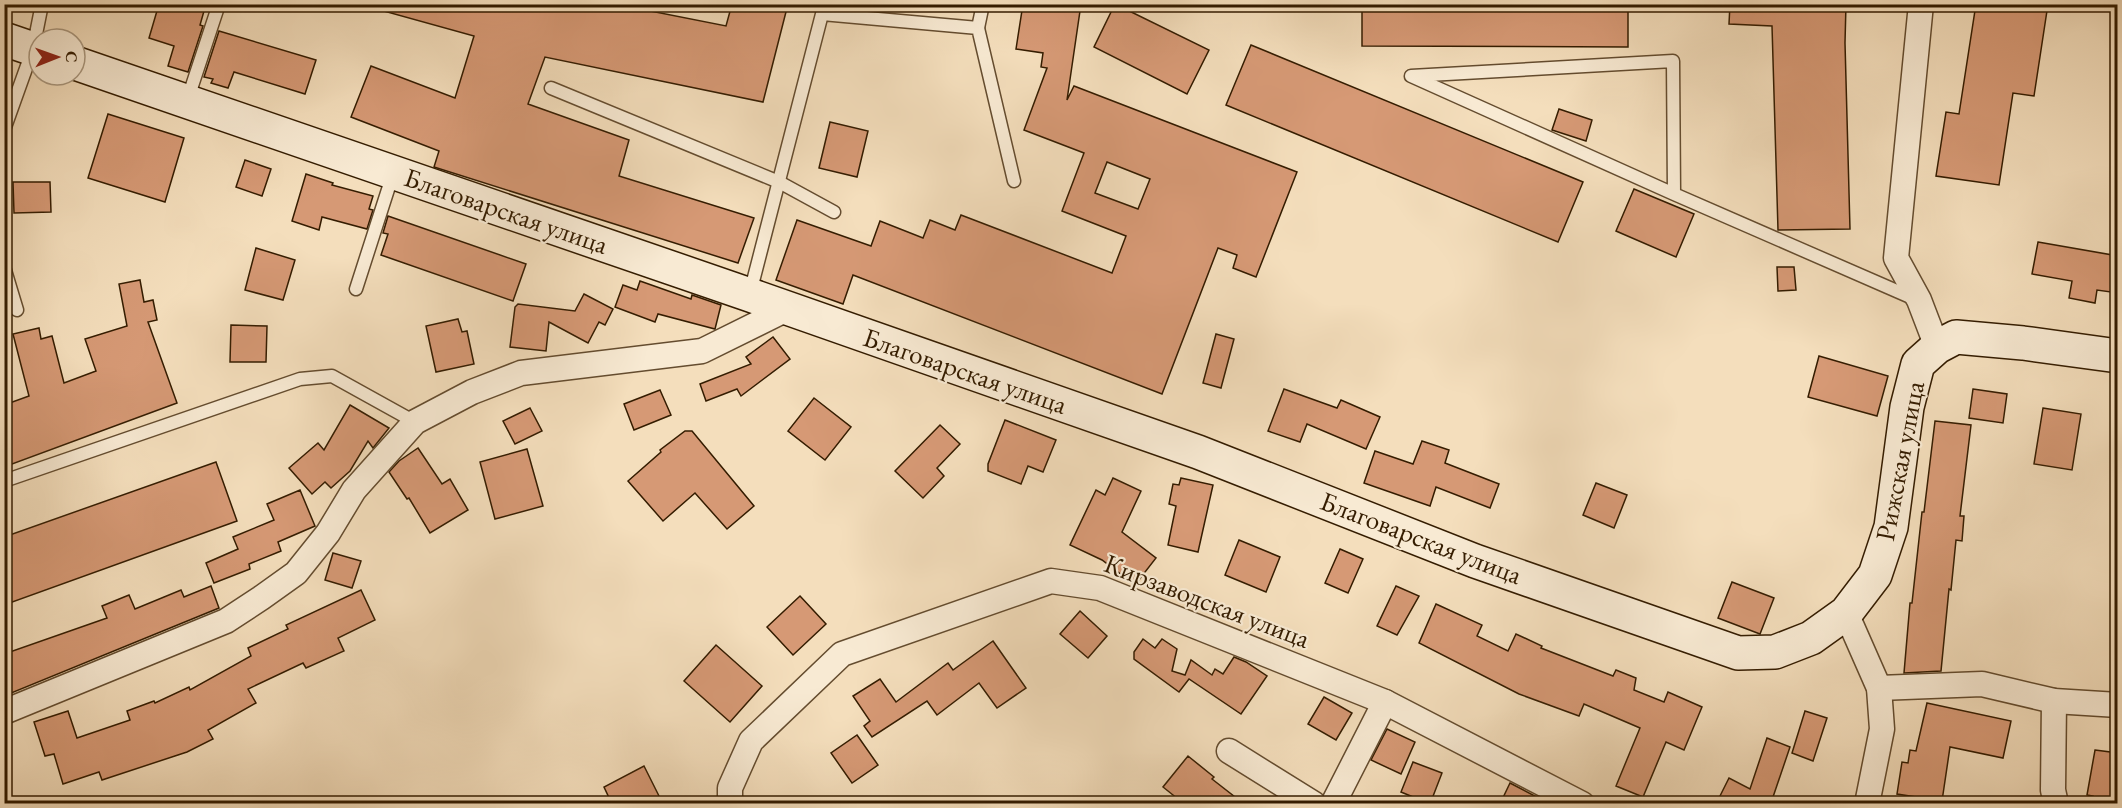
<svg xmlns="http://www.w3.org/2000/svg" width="2122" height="808" font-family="'EB Garamond',serif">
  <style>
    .building { fill: #d69975; stroke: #341c00; stroke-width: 1.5; fill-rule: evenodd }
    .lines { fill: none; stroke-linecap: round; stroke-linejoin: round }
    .lane-casing { stroke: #644c2f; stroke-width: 15 }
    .street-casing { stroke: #644c2f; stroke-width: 27 }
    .secondary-casing { stroke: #341c00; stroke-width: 36 }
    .lane { stroke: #f8ead3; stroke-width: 12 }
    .street { stroke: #f8ead3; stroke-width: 24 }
    .secondary { stroke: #f8ead3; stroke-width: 33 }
    .labels { text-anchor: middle; stroke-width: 4.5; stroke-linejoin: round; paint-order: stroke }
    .street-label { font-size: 27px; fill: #341c00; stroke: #f8ead3 }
  </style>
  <rect width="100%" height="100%" fill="#f4debc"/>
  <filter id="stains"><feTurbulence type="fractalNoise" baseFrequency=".00333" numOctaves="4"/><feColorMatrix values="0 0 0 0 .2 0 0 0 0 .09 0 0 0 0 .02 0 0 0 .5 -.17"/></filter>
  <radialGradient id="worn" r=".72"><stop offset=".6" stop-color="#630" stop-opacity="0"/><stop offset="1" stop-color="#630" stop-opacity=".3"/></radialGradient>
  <g class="building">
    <path d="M159,4H206L200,25L203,26L188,72L168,66L174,46L149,38Z"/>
    <path d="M380,4H615L726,26L732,4H788L763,102L545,57L528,104L629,140L619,176L754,218L738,263L434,167L439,151L351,117L371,66L455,98L474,36L380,10Z"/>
    <path d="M1023,4H1081L1067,100L1074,86L1297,172L1256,277L1233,268L1237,255L1218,248L1162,394L853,275L843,304L776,280L797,220L871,246L880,221L923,238L930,220L955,230L961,215L1112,273L1126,236L1062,211L1084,153L1024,130L1047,68L1041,67L1043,53L1016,49ZM1107,162L1150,179L1138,209L1095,193Z"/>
    <path d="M1115,4L1209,50L1187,94L1094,47Z"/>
    <path d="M1362,4H1628V47L1362,46Z"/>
    <path d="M1730,4H1846L1845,43L1850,229L1778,230L1772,26L1729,24Z"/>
    <path d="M1976,4H2048L2034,96L2013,93L1999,185L1936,176L1946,112L1959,114Z"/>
    <path d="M219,31L316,60L305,94L234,72L228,88L211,83L213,79L204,77Z"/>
    <path d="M1251,45L1583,182L1558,242L1226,105Z"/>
    <path d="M1559,109L1592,120L1586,141L1552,130Z"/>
    <path d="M108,114L184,138L165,202L88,178Z"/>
    <path d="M830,122L868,131L857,177L819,168Z"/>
    <path d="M245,160L271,169L262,196L236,187Z"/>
    <path d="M306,174L333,183L332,185L373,196L369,209L373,210L367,229L322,217L319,230L292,221Z"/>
    <path d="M13,182H50L51,212L14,213Z"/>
    <path d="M1634,189L1694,214L1676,257L1616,231Z"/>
    <path d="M388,216L526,264L513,301L381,255L388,234L383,233Z"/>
    <path d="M2038,242L2118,256V293L2097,290L2095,303L2069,298L2072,281L2032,274Z"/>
    <path d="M256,248L295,260L283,300L245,290Z"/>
    <path d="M1777,267H1794L1796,290L1778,291Z"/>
    <path d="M140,280L144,302L153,300L157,320L148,322L177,403L4,467V405L29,396L13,334L39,328L41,339L52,336L64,383L96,371L85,339L127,326L119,284Z"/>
    <path d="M640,281L691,299L692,295L721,305L715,329L658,314L655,322L615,307L623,285L637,290Z"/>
    <path d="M584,294L613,309L605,325L599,322L588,343L549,322L546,351L510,347L515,307L518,304L575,311Z"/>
    <path d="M458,319L462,332L467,331L474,364L436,372L426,326Z"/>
    <path d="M231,325L267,326L266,362H230Z"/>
    <path d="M1216,334L1234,339L1221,388L1203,383Z"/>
    <path d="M773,337L790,359L741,396L737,389L706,401L700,384L751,364L746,357Z"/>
    <path d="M1819,356L1888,376L1877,416L1808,397Z"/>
    <path d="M1284,389L1337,408L1341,400L1380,417L1366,449L1307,424L1300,442L1268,431Z"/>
    <path d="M1973,389L2007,394L2003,423L1969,418Z"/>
    <path d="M660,390L671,415L634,430L624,404Z"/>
    <path d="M814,398L851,427L825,460L788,431Z"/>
    <path d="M350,405L389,428L373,448L368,441L350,471L331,488L325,482L312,494L289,468L318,443L324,450Z"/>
    <path d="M530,408L542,431L515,444L503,421Z"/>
    <path d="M2043,408L2081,414L2072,470L2034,464Z"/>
    <path d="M1005,420L1056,440L1043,472L1028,466L1021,484L988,471V464Z"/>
    <path d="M1935,421L1971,425L1960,516H1964L1962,541L1956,540L1951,590L1949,589L1941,671L1904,673L1910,603H1912L1922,512H1924Z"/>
    <path d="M940,425L960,444L937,468L944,476L923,498L895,471Z"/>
    <path d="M685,431H692L754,506L727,529L695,493L663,521L628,481L661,452L660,450Z"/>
    <path d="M1422,441L1449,450L1445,463L1499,484L1490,508L1436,487L1430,506L1364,483L1375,451L1413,464Z"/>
    <path d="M418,448L442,484L450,479L468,510L430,533L409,498L407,499L389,472L399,461Z"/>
    <path d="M527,449L543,506L495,519L480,462Z"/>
    <path d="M216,462L237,521L4,605V537Z"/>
    <path d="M1113,478L1141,491L1122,532L1156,558L1135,585L1102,560L1070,545L1096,490L1105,495Z"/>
    <path d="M1181,478L1213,485L1198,552L1168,545L1176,506L1169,504L1173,484L1179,485Z"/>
    <path d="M1596,483L1627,495L1614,528L1583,515Z"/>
    <path d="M300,490L315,526L278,542L281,551L249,564L250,569L214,583L206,563L238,549L233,537L274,520L267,504Z"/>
    <path d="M1239,540L1280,557L1266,592L1225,575Z"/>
    <path d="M1340,549L1363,559L1348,593L1325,583Z"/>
    <path d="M333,553L361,561L352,588L325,580Z"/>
    <path d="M1732,582L1774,598L1760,634L1718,618Z"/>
    <path d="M211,586L219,608L4,696V654L107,618L102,606L129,595L135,609L181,590L184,597Z"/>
    <path d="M1396,586L1419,596L1397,635L1377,626Z"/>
    <path d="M361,590L375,620L338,638L344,651L306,668L303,663L248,689L256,703L208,730L213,739L187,752L102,780L99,772L63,784L54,754L45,756L34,722L68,711L77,738L130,720L127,711L154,701L155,703L189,687L190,690L251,656L248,648L288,629L286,625Z"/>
    <path d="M800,596L826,624L793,655L767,627Z"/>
    <path d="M1436,604L1482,625L1477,636L1508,651L1516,634L1542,646L1541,648L1613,676L1616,670L1636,678L1634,690L1664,702L1668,692L1702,707L1684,750L1666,742L1643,797L1616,786L1640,728L1584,704L1579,716L1519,694L1419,643Z"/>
    <path d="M1080,611L1107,636L1088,658L1060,634Z"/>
    <path d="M1143,639L1155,648L1162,639L1177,649L1172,671L1185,675L1191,660L1212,675L1215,669L1223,674L1234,657L1246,662L1267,676L1241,714L1189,679L1179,692L1134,659V652Z"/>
    <path d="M993,641L1026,688L997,708L979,683L937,715L927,701L872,737L864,726L870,721L853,696L880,679L896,702L948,663L953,670Z"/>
    <path d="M716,645L762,686L730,722L684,681Z"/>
    <path d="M1324,697L1352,713L1336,740L1308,724Z"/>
    <path d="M1927,703L2011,721L2003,758L1950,747L1942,801L1897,794L1902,762L1908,763L1910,750L1916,751Z"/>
    <path d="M1805,711L1827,718L1813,761L1792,753Z"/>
    <path d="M1387,729L1415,742L1401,774L1371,760Z"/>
    <path d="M857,735L878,765L852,783L831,753Z"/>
    <path d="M1767,738L1790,747L1772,800L1778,804H1716L1729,778L1750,789Z"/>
    <path d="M2095,750L2118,753V804H2092L2093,796L2087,795Z"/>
    <path d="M1188,756L1214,777L1212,779L1244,804L1183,803L1163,787Z"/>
    <path d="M1413,762L1442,773L1430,804L1401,792Z"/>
    <path d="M644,766L663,804H612L604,787Z"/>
    <path d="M1510,783L1550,804H1500Z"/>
  </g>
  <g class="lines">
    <g class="lane-casing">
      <g id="lane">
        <path d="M978,28L983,4"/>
        <path d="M551,88L779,182L834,212"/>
        <path d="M187,101L219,4"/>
        <path d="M4,130L33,49L42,4"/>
        <path d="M1674,194L1673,61L1411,76L1674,194L1915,299"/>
        <path d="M4,267L17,310"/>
        <path d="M356,289L393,174"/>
        <path d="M750,293L822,14L978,28L1014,181"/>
        <path d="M4,481L300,379L332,376L415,422"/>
      </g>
    </g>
    <g class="street-casing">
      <g id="street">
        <path d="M1921,4L1896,258L1919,300L1937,347"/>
        <path d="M1846,613L1879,688L1882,729L1867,804"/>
        <path d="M1879,688L1982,684L2054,701L2118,705"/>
        <path d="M2054,701L2053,790L2056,804"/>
        <path d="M4,712L226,621L261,598L296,573L328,533L354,490L415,422L472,392L521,373L702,351L787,309"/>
        <path d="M1229,751L1314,804"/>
        <path d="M730,804V788L751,741L842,654L1051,581L1100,588L1385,702L1582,804"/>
        <path d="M1333,804L1385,702"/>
      </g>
    </g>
    <g class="secondary-casing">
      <g id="secondary">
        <path d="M4,39L39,51"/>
        <path d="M75,63L750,295L1198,452L1475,561L1738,653L1775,652L1811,638L1846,613L1875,575L1891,527L1907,407L1918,364L1937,347L1956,337L2023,343L2118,356"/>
      </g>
    </g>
    <use href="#lane" class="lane"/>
    <use href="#street" class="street"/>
    <use href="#secondary" class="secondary"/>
  </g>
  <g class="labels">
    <g class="street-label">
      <text transform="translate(506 211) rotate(19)" y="9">Благоварская улица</text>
      <text transform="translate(965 371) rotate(19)" y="9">Благоварская улица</text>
      <text transform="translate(1900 461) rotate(-79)" y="9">Рижская улица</text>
      <text transform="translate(1421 538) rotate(21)" y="9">Благоварская улица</text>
      <text transform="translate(1207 601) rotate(21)" y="9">Кирзаводская улица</text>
    </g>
  </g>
  <rect width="2122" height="808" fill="none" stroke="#f4debc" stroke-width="24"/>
  <rect x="6" y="6" width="2110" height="796" fill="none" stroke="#341c00" stroke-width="3"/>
  <rect x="12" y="12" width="2098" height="784" fill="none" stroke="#341c00" stroke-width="1.5"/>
  <g transform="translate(57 57) rotate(89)"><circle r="28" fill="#f8ead3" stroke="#aa987f" stroke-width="1.5"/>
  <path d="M0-4.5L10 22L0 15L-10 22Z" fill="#8f2418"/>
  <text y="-9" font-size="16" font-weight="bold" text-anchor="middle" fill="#341c00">С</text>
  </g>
  <rect width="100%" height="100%" filter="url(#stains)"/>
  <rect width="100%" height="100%" fill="url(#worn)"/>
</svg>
